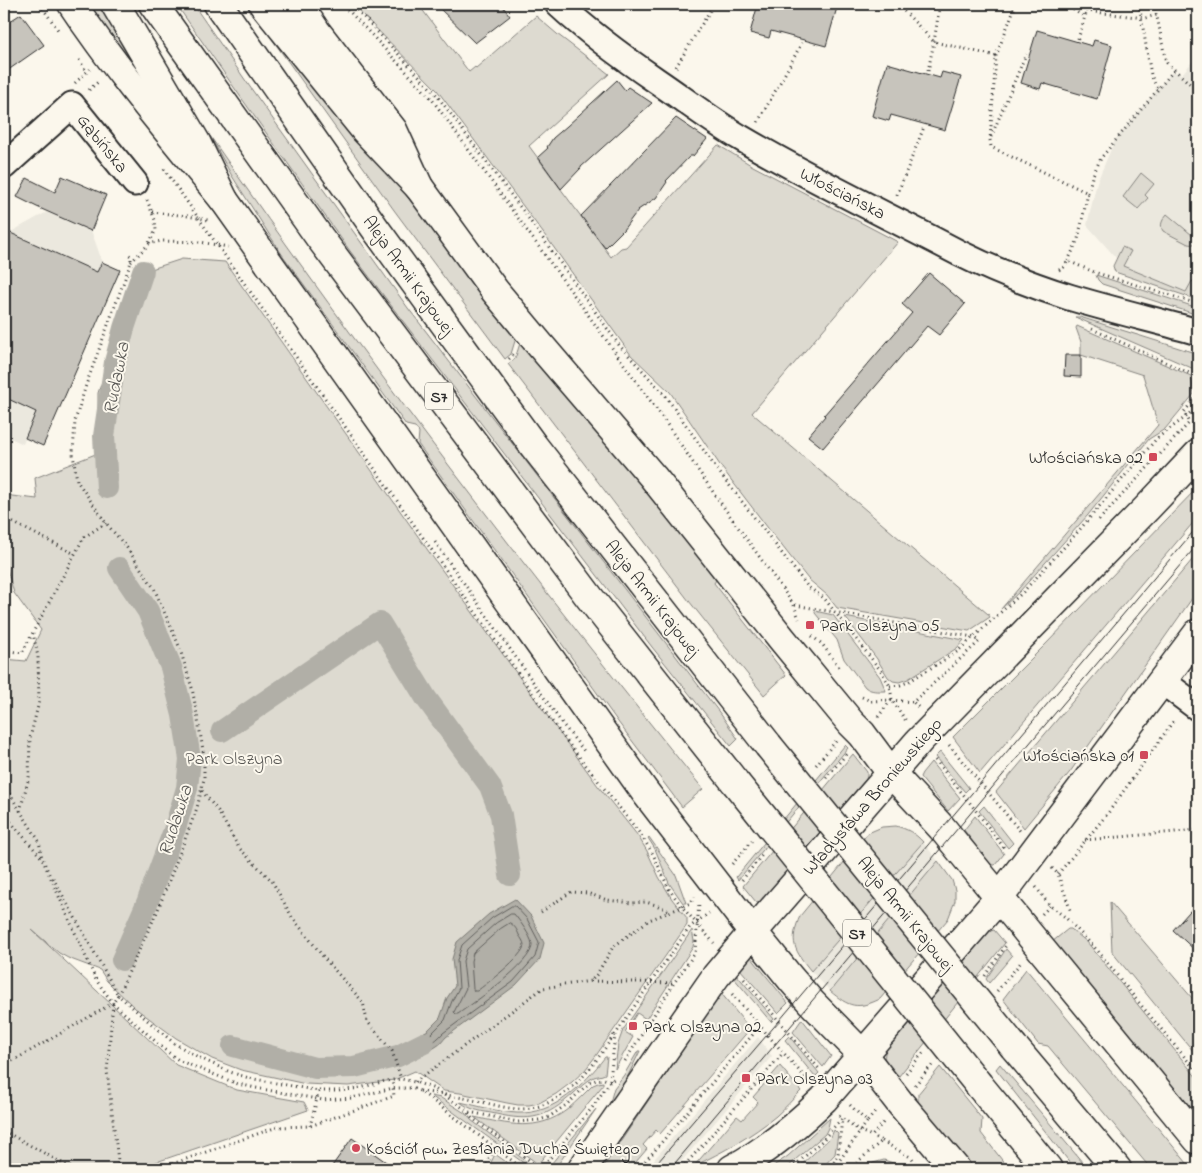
<svg xmlns="http://www.w3.org/2000/svg" width="1202" height="1173" font-family="'Indie Flower',sans-serif">
  <style>
    .built { fill: #ebe8de }
    .green { fill: #dddad0; stroke: #84827e }
    .water { fill: #b1afa7; stroke: #7b7a75 }
    .lines { fill: none; stroke-linecap: round; stroke-linejoin: round }
    .shore { stroke: #61605d; stroke-width: 1 }
    .canal { stroke: #b1afa7; stroke-width: 22 }
    .building { fill: #c7c4bc; stroke: #2b2b2b }
    .minor-casing { stroke: #2b2b2b; stroke-width: 29 }
    .major-casing { stroke: #2b2b2b; stroke-width: 31 }
    .highway-casing { stroke: #2b2b2b; stroke-width: 31 }
    .path { stroke: #2b2b2b; stroke-width: 3; stroke-dasharray: 1 4; stroke-linecap: butt }
    .minor { stroke: #fbf7ec; stroke-width: 25 }
    .major { stroke: #fbf7ec; stroke-width: 28 }
    .highway { stroke: #fbf7ec; stroke-width: 28 }
    .tram { stroke: #2b2b2b; stroke-width: 1 }
    .highway-bridge-casing { stroke: #2b2b2b; stroke-width: 31; stroke-linecap: butt }
    .highway-bridge { stroke: #fbf7ec; stroke-width: 28 }
    .poi-dot { fill: #d1495b; stroke: #fbf7ec; stroke-width: 2 }
    .labels { text-anchor: middle; stroke-width: 4; stroke-linejoin: round; paint-order: stroke }
    .shield { fill: #fbf7ec; stroke: #696865; stroke-width: 1 }
    .shield-label { font-size: 16px; font-weight: bold; fill: #2b2b2b }
    .street-label { font-size: 18px; fill: #2b2b2b; stroke: #fbf7ec }
    .poi-label { font-size: 18px; fill: #2b2b2b; stroke: #fbf7ec; text-anchor: start }
    .park-label { font-size: 18px; fill: #585754; stroke: #fbf7ec }
    .water-label { font-size: 19px; font-style: italic; fill: #5a5956; stroke: #fbf7ec }
  </style>
  <rect width="100%" height="100%" fill="#fbf7ec"/>
  <filter id="ink" filterUnits="userSpaceOnUse"><feTurbulence type="fractalNoise" baseFrequency=".02" numOctaves="2"/><feDisplacementMap in="SourceGraphic" scale="10" xChannelSelector="R" yChannelSelector="G"/><feConvolveMatrix kernelMatrix="1 2 1 2 8 2 1 2 1" color-interpolation-filters="sRGB"/></filter>
  <g filter="url(#ink)">
    <g class="built">
      <path d="M1198,55V289L1185,291L1124,267L1087,225L1097,182L1115,140L1172,72L1182,74Z"/>
      <path d="M47,212L91,230L102,261L23,444L4,435V245L9,233Z"/>
      <path d="M923,842L938,861L830,991L811,971Z"/>
      <path d="M758,1037L772,1056L675,1169H646Z"/>
    </g>
    <g class="green">
      <path d="M86,4H104L165,107Z"/>
      <path d="M176,4H193L250,87L408,308L722,716L738,739L731,746L652,647L399,316L350,251L240,96Z"/>
      <path d="M352,4H418L469,72L475,67L476,68L536,16L557,34L609,74L529,146L611,257L621,248L626,247L718,145L751,165L898,242L752,413L988,614L990,617L969,631L837,608L827,595L808,579L771,532L722,468L670,392L631,355L552,245L437,90Z"/>
      <path d="M252,11L343,116L469,274L518,331L511,354L505,359L394,210Z"/>
      <path d="M210,136C365,360 531,577 703,789L682,807L618,722L418,444L419,432L415,427L406,425L281,253L232,176Z"/>
      <path d="M1141,173L1154,184L1145,195L1148,198L1138,209L1123,197Z"/>
      <path d="M1167,214L1198,240C1195,244 1193,245 1188,244L1163,231C1159,225 1163,219 1167,214Z"/>
      <path d="M1122,247L1131,251L1123,266L1186,292L1192,281L1198,283V300L1115,272L1113,266Z"/>
      <path d="M182,259L225,262L434,559L598,786L638,836L647,851L659,877L672,899L687,918V925L595,1057L585,1070L572,1082L556,1094L539,1103L529,1105H518L507,1103L460,1093L444,1091L415,1071L394,1080L348,1086L306,1084L241,1070L212,1059L176,1038L135,1008L107,981L100,970L68,958L59,953L32,930L176,1065L237,1090L304,1102L308,1110L136,1169H4V659L26,661L41,630L14,593L4,559V492L12,496L37,499L35,478L98,453V393L139,273Z"/>
      <path d="M1096,275L1198,308V315L1102,284L1098,280Z"/>
      <path d="M1075,317H1080L1195,353L1198,355V368L1194,369Z"/>
      <path d="M1077,326L1191,376L1194,394L1165,429L1149,439L1088,515L1020,591L1001,609L1158,425L1143,375L1081,355V342L1076,328Z"/>
      <path d="M522,337L652,497L716,580L714,583L786,675L764,695L689,601L508,364L515,359Z"/>
      <path d="M1198,487V517L980,773L953,737L1045,645Z"/>
      <path d="M1198,553V590L1070,772L1024,828L996,792Z"/>
      <path d="M815,611L833,615L880,677L886,691C878,691 871,692 865,687L844,659L837,640L815,613Z"/>
      <path d="M845,617L964,640L957,648L908,679L899,682L893,681L888,677L877,659Z"/>
      <path d="M845,745L848,748L738,880L736,877Z"/>
      <path d="M940,752L969,788L965,792L935,757Z"/>
      <path d="M853,754L867,772V776L866,779L761,901L758,903L756,902L743,886Z"/>
      <path d="M931,762L960,798L948,811L920,777L922,773Z"/>
      <path d="M984,806L1013,843L1008,848L979,811Z"/>
      <path d="M975,816L1004,854L995,865H992L988,862L964,830Z"/>
      <path d="M896,826C907,829 915,833 923,842L811,971C794,950 789,942 800,916L868,833L882,827Z"/>
      <path d="M649,837L676,875L686,903H683L669,883L655,849L648,838Z"/>
      <path d="M938,861L952,880L955,890V901L948,919L880,999C857,1010 849,1007 830,991Z"/>
      <path d="M1110,902L1198,1005V1057L1112,952Z"/>
      <path d="M1068,929H1071L1087,942L1198,1079V1116L1052,942Z"/>
      <path d="M692,930L694,941L693,947L646,1019L637,1013L625,1032L633,1037L615,1069L618,1044L623,1030Z"/>
      <path d="M994,930L1005,943L899,1076C890,1067 881,1063 886,1050L987,932Z"/>
      <path d="M1006,949L1012,956L989,983L986,979Z"/>
      <path d="M751,957L788,1003L778,1013L740,969Z"/>
      <path d="M1026,969L1192,1169H1151L1048,1046L1038,1044L1003,999Z"/>
      <path d="M736,974L774,1019L771,1022L733,977Z"/>
      <path d="M721,993L750,1029L660,1134L656,1130L643,1145L647,1149L630,1169H602Z"/>
      <path d="M802,1019L831,1056L823,1067L793,1032Z"/>
      <path d="M789,1036L819,1073L815,1077L785,1040Z"/>
      <path d="M638,1051H640L612,1109L573,1169H567L609,1106L614,1088L624,1075Z"/>
      <path d="M605,1057H607L605,1074C601,1076 597,1076 594,1077C586,1081 579,1089 573,1094C546,1118 531,1122 496,1114C482,1111 472,1111 460,1102C479,1106 498,1112 517,1113C555,1115 584,1084 605,1057Z"/>
      <path d="M1000,1064L1088,1169H1075L996,1069Z"/>
      <path d="M780,1066L801,1091C793,1099 785,1108 776,1116C752,1136 723,1152 694,1166L737,1116L742,1120L758,1102L753,1097Z"/>
      <path d="M940,1067L982,1119L981,1133L1009,1169H975L918,1103V1094Z"/>
      <path d="M603,1082V1085L538,1164L474,1117C508,1124 537,1133 568,1109C577,1101 585,1093 593,1085L598,1083Z"/>
      <path d="M431,1096L441,1098L468,1115L471,1120L535,1168L532,1169Z"/>
      <path d="M596,1109L555,1169H547Z"/>
      <path d="M830,1118L828,1128L825,1134L795,1160L787,1169H769L788,1156Z"/>
      <path d="M834,1130L838,1134L835,1154L821,1169H797L831,1137Z"/>
      <path d="M495,1154L516,1169H488Z"/>
      <path d="M884,1160L893,1163L906,1169H865L873,1163Z"/>
    </g>
    <path class="water" d="M515,899L531,916L544,943L540,959L516,985L446,1037C443,1040 441,1044 437,1046C428,1053 408,1058 397,1059L394,1053L419,1035L428,1030L440,1018L447,998L455,986L452,959L457,942L489,914Z"/>
    <g class="lines">
      <g class="shore">
        <path d="M512,906H515L527,919L539,942L535,957L513,982L443,1033C435,1042 426,1048 414,1049L413,1047V1045L431,1034L445,1020L452,1001L459,988L457,960L462,945L492,918Z"/>
        <path d="M511,914H514C519,920 531,936 532,944C534,962 473,1003 458,1014H456L454,1012L466,988L463,961L467,949L496,923Z"/>
        <path d="M510,923C515,926 517,930 519,935C521,938 524,942 524,945C524,956 486,984 477,991H474L473,989L471,961L473,953L500,929Z"/>
      </g>
      <g class="canal">
        <path d="M107,488L104,436L115,362L124,328L143,271"/>
        <path d="M119,568L148,611L171,667L183,715L190,759L187,788L176,825L147,903L122,960"/>
        <path d="M222,731L380,623L426,698L490,786L501,815L510,875"/>
        <path d="M233,1046L315,1068L354,1067L398,1056L424,1043"/>
      </g>
    </g>
    <g class="building">
      <path d="M435,4H501L510,16L475,43Z"/>
      <path d="M758,4H838L826,46L771,31L769,38L750,33Z"/>
      <path d="M21,14L44,45L4,73V25Z"/>
      <path d="M1037,30L1092,46L1094,40L1112,45L1097,99L1042,83L1040,89L1021,83Z"/>
      <path d="M887,63L940,78L942,72L961,77L945,130L891,115L889,121L872,116Z"/>
      <path d="M617,80L625,90L628,87L652,103L581,167V168L561,189L538,157L548,148L547,147L553,138L567,126Z"/>
      <path d="M676,118L707,139L693,156H690L666,181L667,182L656,198L638,210L623,230L605,248L581,216Z"/>
      <path d="M62,176L106,195L91,231L37,207L17,197L27,178L55,192Z"/>
      <path d="M4,230L97,272L102,262L120,270L43,446L25,438L36,412L4,397Z"/>
      <path d="M929,273L965,304L939,335L927,326L823,448L808,436L825,416L824,415L912,313L902,304Z"/>
      <path d="M1065,355H1081V377L1064,376Z"/>
      <path d="M1198,902V953L1173,930Z"/>
      <path d="M352,1138L396,1169H330Z"/>
    </g>
    <g class="lines">
      <g class="minor-casing">
        <g id="minor">
          <path d="M558,4C589,33 622,57 657,81C685,100 712,121 741,138C812,180 887,215 959,253C995,271 1031,285 1069,297C1112,310 1155,320 1198,332"/>
          <path d="M4,166L72,105L135,183"/>
          <path d="M1162,681L1198,708"/>
        </g>
      </g>
      <g class="major-casing">
        <g id="major">
          <path d="M72,4C118,73 172,136 224,200L645,792L753,932L791,979L811,1002L862,1054L900,1103L956,1169"/>
          <path d="M298,4L316,31L393,130L419,187L495,291L540,345L653,477L782,639L851,723L862,734L891,773L942,828L1198,1140"/>
          <path d="M582,1169L716,976L753,932L919,741L1147,508L1198,454"/>
          <path d="M732,1169C765,1152 797,1125 824,1099L999,898L1198,633"/>
        </g>
      </g>
      <g class="highway-casing">
        <g id="highway">
          <path d="M115,4L196,142L224,200"/>
          <path d="M153,4L185,49L320,238L590,598L735,782"/>
          <path d="M218,4L377,231L533,445L768,745"/>
          <path d="M263,4L364,129L419,187"/>
          <path d="M1014,1047L1117,1169"/>
          <path d="M979,1085L1048,1169"/>
        </g>
      </g>
      <g class="path">
        <path d="M40,4L58,30"/>
        <path d="M339,4L350,12L431,98L660,414L715,495L794,605L799,619"/>
        <path d="M349,4L356,9L435,93L526,215L619,345L665,395L716,468L808,587L824,598L881,671L890,686L892,700L906,721"/>
        <path d="M891,4L904,11L934,42L996,56"/>
        <path d="M1016,4L996,56L990,140L991,147L1088,193L1078,239L1068,261"/>
        <path d="M1065,4L1084,17"/>
        <path d="M1139,4L1151,75L1155,84L1158,88"/>
        <path d="M1154,4L1159,26L1165,58L1167,63L1198,91"/>
        <path d="M1086,11L1145,18L1157,15"/>
        <path d="M1078,39L1089,4"/>
        <path d="M79,60L87,72"/>
        <path d="M676,67L714,4"/>
        <path d="M928,71L934,42L940,4"/>
        <path d="M75,83L90,69"/>
        <path d="M89,90L99,81"/>
        <path d="M758,122L802,43"/>
        <path d="M991,137L1026,54"/>
        <path d="M164,169L561,734L641,835L653,854L669,889L682,907L714,943"/>
        <path d="M1088,193L1092,177L1101,158L1174,70"/>
        <path d="M897,195L924,127"/>
        <path d="M147,200L155,220L156,230L149,243"/>
        <path d="M152,212L188,216L208,220"/>
        <path d="M131,262L149,244L161,241L200,242L228,247"/>
        <path d="M1059,270L1064,267L1068,261L1094,272L1198,304"/>
        <path d="M1092,329L1198,377"/>
        <path d="M509,359L514,354L515,352"/>
        <path d="M4,518L75,554"/>
        <path d="M1099,520L1189,423L1184,412L1198,395"/>
        <path d="M435,542L564,726L584,751"/>
        <path d="M795,605L973,637L980,641"/>
        <path d="M812,636L822,644L839,667"/>
        <path d="M4,650L22,653L84,537L106,523"/>
        <path d="M890,686L900,685L908,682L957,652L1023,592L1076,534L1157,438L1186,417L1198,405"/>
        <path d="M862,697L871,701L892,700L913,702"/>
        <path d="M918,707L913,702L981,640"/>
        <path d="M878,717L891,700"/>
        <path d="M949,745L1020,831"/>
        <path d="M935,760L967,799L1005,849"/>
        <path d="M816,765L836,741"/>
        <path d="M826,778L848,752"/>
        <path d="M4,785L39,841L42,858L96,980L113,1003L165,1050L180,1061L238,1084L256,1088L323,1100L352,1098L393,1088H411L420,1091L523,1169"/>
        <path d="M202,791L218,811L239,848L272,881L292,917L325,959L363,1002L367,1021L392,1051L401,1079"/>
        <path d="M20,811L29,777L30,738L39,702L38,657L33,633"/>
        <path d="M4,814L41,857"/>
        <path d="M1085,840L1198,830"/>
        <path d="M732,864L752,841"/>
        <path d="M1052,868L1058,874L1071,912"/>
        <path d="M1058,874L1108,813L1175,719"/>
        <path d="M53,878L118,995"/>
        <path d="M742,880L763,854"/>
        <path d="M1036,887L1050,906L1065,917L1098,951L1135,998L1198,1073"/>
        <path d="M541,912L571,892L587,893L607,900L632,903L646,902L656,905L670,911"/>
        <path d="M1042,914L1050,906"/>
        <path d="M985,976L1007,944"/>
        <path d="M744,979L820,1070"/>
        <path d="M591,981L673,983"/>
        <path d="M997,991L1022,961"/>
        <path d="M732,994L809,1082"/>
        <path d="M118,995L157,912L197,808L204,779V756L198,720L192,688L179,646L154,588L127,548L106,523L77,481L73,454L75,421L86,385L131,262V256L126,253"/>
        <path d="M625,1061L674,983L695,953L699,903"/>
        <path d="M4,1066L113,1003"/>
        <path d="M906,1073L923,1053"/>
        <path d="M610,1080L615,1035L651,982L690,927L709,913"/>
        <path d="M415,1082L543,988L591,981L597,974L613,947L649,920L682,907L690,903L695,897"/>
        <path d="M915,1085L932,1065"/>
        <path d="M319,1091H339L360,1088L385,1081L401,1079L415,1082L435,1089L469,1112L518,1122L539,1120L549,1117L566,1105L589,1083L596,1080L604,1079L610,1081"/>
        <path d="M420,1091C438,1094 456,1096 473,1100C488,1103 503,1108 518,1109C563,1110 592,1068 614,1035"/>
        <path d="M850,1105L867,1122L876,1111"/>
        <path d="M469,1113L472,1118L541,1169"/>
        <path d="M839,1116L860,1131L872,1136L885,1120"/>
        <path d="M4,1131L73,1169"/>
        <path d="M882,1141L912,1158L920,1169"/>
        <path d="M685,1165L783,1053"/>
        <path d="M119,1169L107,1071L113,1003L118,995L174,1043L198,1057L230,1072L249,1078L319,1091L310,1126"/>
        <path d="M158,1169L277,1127L310,1126L394,1096L392,1080"/>
        <path d="M485,1169L494,1148"/>
        <path d="M541,1169L592,1108L610,1081L614,1079"/>
        <path d="M639,1169L760,1026"/>
        <path d="M791,1169L823,1140L832,1129L842,1119L838,1155L830,1169"/>
        <path d="M838,1169L839,1161L867,1122"/>
        <path d="M849,1169L882,1141L872,1136"/>
      </g>
      <use href="#minor" class="minor"/>
      <use href="#major" class="major"/>
      <use href="#highway" class="highway"/>
      <g class="tram">
        <path d="M652,1169L779,1021L1198,526"/>
        <path d="M670,1169L1198,544"/>
      </g>
      <g class="highway-bridge-casing">
        <g id="highway-bridge">
          <path d="M768,745L1014,1047"/>
          <path d="M735,782L979,1085"/>
        </g>
      </g>
      <use href="#highway-bridge" class="highway-bridge"/>
    </g>
  </g>
  <g class="poi-dot">
    <rect x="1148" y="452" width="10" height="10" rx="2.5"/>
    <rect x="805" y="620" width="10" height="10" rx="2.5"/>
    <rect x="1139" y="750" width="10" height="10" rx="2.5"/>
    <rect x="628" y="1021" width="10" height="10" rx="2.5"/>
    <rect x="741" y="1073" width="10" height="10" rx="2.5"/>
    <circle cx="356" cy="1148" r="5"/>
  </g>
  <g class="labels">
    <g class="shield">
      <rect x="425" y="382.5" width="28" height="27" rx="4"/>
      <rect x="843" y="919.5" width="28" height="27" rx="4"/>
    </g>
    <g class="shield-label">
      <text x="439" y="402">S7</text>
      <text x="857" y="939">S7</text>
    </g>
    <g class="street-label">
      <text transform="translate(103 143) rotate(51)" y="6">Gąbińska</text>
      <text transform="translate(843 193) rotate(27)" y="6">Włościańska</text>
      <text transform="translate(409 275) rotate(54)" y="6">Aleja Armii Krajowej</text>
      <text transform="translate(653 598) rotate(52)" y="6">Aleja Armii Krajowej</text>
      <text transform="translate(872 796) rotate(-49)" y="6">Władysława Broniewskiego</text>
      <text transform="translate(906 914) rotate(51)" y="6">Aleja Armii Krajowej</text>
    </g>
    <g class="poi-label">
      <text x="1143" y="463" text-anchor="end">Włościańska 02</text>
      <text x="820" y="631">Park Olszyna 05</text>
      <text x="1134" y="761" text-anchor="end">Włościańska 01</text>
      <text x="643" y="1032">Park Olszyna 02</text>
      <text x="756" y="1084">Park Olszyna 03</text>
      <text x="366" y="1154">Kościół pw. Zesłania Ducha Świętego</text>
    </g>
    <g class="park-label">
      <text x="234" y="764">Park Olszyna</text>
    </g>
    <g class="water-label">
      <text transform="translate(115 378) rotate(-79)" y="7">Rudawka</text>
      <text transform="translate(174 820) rotate(-72)" y="7">Rudawka</text>
    </g>
  </g>
  <rect width="1202" height="1173" fill="none" stroke="#fbf7ec" stroke-width="20"/>
  <rect x="10" y="10" width="1182" height="1153" fill="none" stroke="#2b2b2b" stroke-width="2" filter="url(#ink)"/>
</svg>
